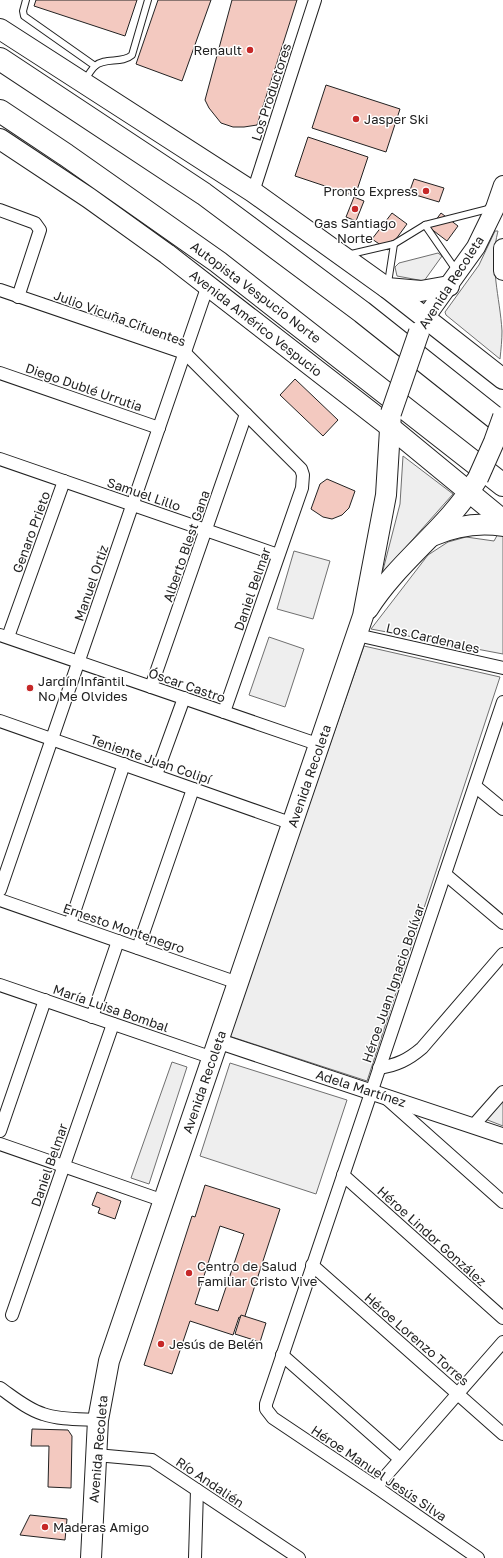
<svg xmlns="http://www.w3.org/2000/svg" width="503" height="1558" font-family="'Golos Text',sans-serif">
  <style>
    .green { fill: #eee; stroke: #6f6f6f }
    .building { fill: #f3c9c0; stroke: #222; fill-rule: evenodd }
    .lines { fill: none; stroke-linecap: round; stroke-linejoin: round }
    .service-casing { stroke: #222; stroke-width: 8 }
    .minor-casing { stroke: #222; stroke-width: 14 }
    .tertiary-casing { stroke: #222; stroke-width: 17 }
    .secondary-casing { stroke: #222; stroke-width: 20 }
    .primary-casing { stroke: #222; stroke-width: 22 }
    .motorway-casing { stroke: #222; stroke-width: 24 }
    .service { stroke: #fff; stroke-width: 6 }
    .minor { stroke: #fff; stroke-width: 12 }
    .tertiary { stroke: #fff; stroke-width: 15 }
    .secondary { stroke: #fff; stroke-width: 18 }
    .primary { stroke: #fff; stroke-width: 20 }
    .motorway { stroke: #fff; stroke-width: 22 }
    .primary-bridge-casing { stroke: #222; stroke-width: 22; stroke-linecap: butt }
    .primary-bridge { stroke: #fff; stroke-width: 20 }
    .poi-dot { fill: #c62828; stroke: #fff; stroke-width: 1.5 }
    .labels { text-anchor: middle; stroke-width: 3; stroke-linejoin: round; paint-order: stroke }
    .poi-label { font-size: 13px; fill: #222; stroke: #fff; text-anchor: start }
    .street-label { font-size: 13px; fill: #222; stroke: #fff }
  </style>
  <rect width="100%" height="100%" fill="#fff"/>
  <g class="green">
    <path d="M495,231H498C489,265 500,297 502,331C502,340 501,349 500,359L446,315L445,312L479,265Z"/>
    <path d="M438,253L442,256L424,281L397,276L395,267L399,263Z"/>
    <path d="M403,456L453,494L382,574L400,504Z"/>
    <path d="M499,532L503,536V654L371,629L428,555L448,542L466,537L494,541Z"/>
    <path d="M294,551L330,561L313,619L277,609Z"/>
    <path d="M269,637L304,649L285,707L249,695Z"/>
    <path d="M364,646L500,677L367,1081L229,1036Z"/>
    <path d="M172,1062L187,1067L149,1184L131,1178Z"/>
    <path d="M230,1063L347,1100L316,1194L200,1156Z"/>
    <path d="M503,1101V1126L485,1119Z"/>
  </g>
  <g class="building">
    <path d="M36,0H137L125,36L34,6Z"/>
    <path d="M158,0H211L182,81L136,64Z"/>
    <path d="M232,0H297L257,125L244,127H233L221,123L209,108L205,100Z"/>
    <path d="M326,85L400,109L386,152L312,128Z"/>
    <path d="M308,137L368,157L355,196L295,176Z"/>
    <path d="M414,179L444,188L439,202L409,193Z"/>
    <path d="M354,197L364,201L356,221L346,217Z"/>
    <path d="M392,213L407,224L388,250L372,239Z"/>
    <path d="M441,213L458,226L447,241L430,228Z"/>
    <path d="M295,379L338,420L323,436L280,395Z"/>
    <path d="M327,479L355,491L349,508L342,515L332,519L323,517L311,509L320,484Z"/>
    <path d="M205,1185L280,1209L244,1319L239,1317L233,1335L190,1321L172,1374L144,1365L192,1216L195,1217ZM220,1226L244,1234L218,1311L195,1304Z"/>
    <path d="M97,1192L121,1201L115,1219L98,1213L100,1208L92,1205Z"/>
    <path d="M241,1315L266,1323L260,1342L235,1334Z"/>
    <path d="M32,1429L68,1430L72,1436L71,1488L48,1487L49,1446H31Z"/>
    <path d="M30,1515L67,1519L65,1540L20,1535Z"/>
  </g>
  <g class="lines">
    <g class="service-casing">
      <g id="service">
        <path d="M26,0L23,11L24,16L95,66"/>
        <path d="M85,80C88,75 91,70 95,66C105,57 122,64 132,55L148,0"/>
        <path d="M425,225L456,270"/>
        <path d="M347,255L394,244L425,225L492,208"/>
        <path d="M388,283L394,244"/>
      </g>
    </g>
    <g class="minor-casing">
      <g id="minor">
        <path d="M253,192L315,0"/>
        <path d="M0,210L35,223L40,230L18,297"/>
        <path d="M0,290L185,353L301,469L303,475L302,488L224,712"/>
        <path d="M0,373L159,428"/>
        <path d="M0,459L278,555"/>
        <path d="M0,635L320,745"/>
        <path d="M357,635L503,668"/>
        <path d="M8,637L64,481"/>
        <path d="M151,687L246,414"/>
        <path d="M0,721L293,824"/>
        <path d="M156,775L184,698"/>
        <path d="M475,786L503,809"/>
        <path d="M445,874L503,923"/>
        <path d="M0,890L208,285"/>
        <path d="M0,900L238,983"/>
        <path d="M70,924L124,764"/>
        <path d="M138,948L193,789"/>
        <path d="M0,985L213,1058"/>
        <path d="M92,1017L118,941"/>
        <path d="M379,1068C397,1065 408,1060 422,1048L503,954"/>
        <path d="M386,1098L503,1202"/>
        <path d="M473,1126L503,1092"/>
        <path d="M0,1131L45,1000"/>
        <path d="M0,1144L164,1201"/>
        <path d="M343,1175L503,1318"/>
        <path d="M312,1265L503,1434"/>
        <path d="M12,1315L113,1024"/>
        <path d="M282,1355L400,1459"/>
        <path d="M0,1388C13,1397 27,1409 43,1414C60,1420 80,1419 98,1420"/>
        <path d="M96,1455L152,1460L299,1558"/>
        <path d="M376,1487L503,1342"/>
        <path d="M195,1558L197,1490"/>
        <path d="M478,1558L376,1487L273,1418L266,1409V1404L503,702"/>
      </g>
    </g>
    <g class="tertiary-casing">
      <path id="tertiary" d="M218,1041L503,1136"/>
    </g>
    <g class="secondary-casing">
      <g id="secondary">
        <path d="M503,248V271"/>
        <path d="M425,318L476,247L495,208L503,185"/>
      </g>
    </g>
    <g class="primary-casing">
      <g id="primary">
        <path d="M0,29L253,192L387,288L503,379"/>
        <path d="M0,139L89,198L167,254L390,427L503,520"/>
        <path d="M387,288L421,291L449,286"/>
        <path d="M432,536C455,526 478,522 503,526"/>
        <path d="M368,609C398,561 447,529 476,481"/>
        <path d="M91,1558L98,1420L109,1361L363,616L386,495L391,413"/>
      </g>
    </g>
    <g class="motorway-casing">
      <g id="motorway">
        <path d="M0,59L204,194L362,312L503,424"/>
        <path d="M0,111L66,155L218,262L503,485"/>
      </g>
    </g>
    <use href="#service" class="service"/>
    <use href="#minor" class="minor"/>
    <use href="#tertiary" class="tertiary"/>
    <use href="#secondary" class="secondary"/>
    <use href="#primary" class="primary"/>
    <use href="#motorway" class="motorway"/>
    <g class="primary-bridge-casing">
      <g id="primary-bridge">
        <path d="M391,413L419,332"/>
        <path d="M478,478L494,442L503,417"/>
      </g>
    </g>
    <use href="#primary-bridge" class="primary-bridge"/>
  </g>
  <g class="poi-dot">
    <circle cx="250" cy="50" r="4"/>
    <circle cx="356" cy="119" r="4"/>
    <circle cx="426" cy="191" r="4"/>
    <circle cx="355" cy="209" r="4"/>
    <circle cx="30" cy="688" r="4"/>
    <circle cx="189" cy="1273" r="4"/>
    <circle cx="161" cy="1344" r="4"/>
    <circle cx="45" cy="1527" r="4"/>
  </g>
  <g class="labels">
    <g class="poi-label">
      <text x="242" y="55" text-anchor="end">Renault</text>
      <text x="364" y="124">Jasper Ski</text>
      <text x="418" y="196" text-anchor="end">Pronto Express</text>
      <text x="355" y="228" text-anchor="middle">Gas Santiago<tspan x="355" dy="15">Norte</tspan></text>
      <text x="38" y="686">Jardín Infantil<tspan x="38" dy="15">No Me Olvides</tspan></text>
      <text x="197" y="1271">Centro de Salud<tspan x="197" dy="15">Familiar Cristo Vive</tspan></text>
      <text x="169" y="1349">Jesús de Belén</text>
      <text x="53" y="1532">Maderas Amigo</text>
    </g>
    <g class="street-label">
      <text transform="translate(271 92) rotate(-72)" y="5">Los Productores</text>
      <text transform="translate(451 282) rotate(-57)" y="5">Avenida Recoleta</text>
      <text transform="translate(256 292) rotate(37)" y="5">Autopista Vespucio Norte</text>
      <text transform="translate(120 318) rotate(20)" y="5">Julio Vicuña Cifuentes</text>
      <text transform="translate(256 323) rotate(38)" y="5">Avenida Américo Vespucio</text>
      <text transform="translate(84 387) rotate(19)" y="5">Diego Dublé Urrutia</text>
      <text transform="translate(144 494) rotate(19)" y="5">Samuel Lillo</text>
      <text transform="translate(31 532) rotate(-70)" y="5">Genaro Prieto</text>
      <text transform="translate(186 546) rotate(-71)" y="5">Alberto Blest Gana</text>
      <text transform="translate(91 583) rotate(-71)" y="5">Manuel Ortiz</text>
      <text transform="translate(252 589) rotate(-71)" y="5">Daniel Belmar</text>
      <text transform="translate(433 638) rotate(13)" y="5">Los Cardenales</text>
      <text transform="translate(187 685) rotate(19)" y="5">Óscar Castro</text>
      <text transform="translate(151 759) rotate(19)" y="5">Teniente Juan Colipí</text>
      <text transform="translate(309 776) rotate(-71)" y="5">Avenida Recoleta</text>
      <text transform="translate(124 928) rotate(19)" y="5">Ernesto Montenegro</text>
      <text transform="translate(393 983) rotate(-71)" y="5">Héroe Juan Ignacio Bolívar</text>
      <text transform="translate(111 1008) rotate(19)" y="5">María Luisa Bombal</text>
      <text transform="translate(204 1082) rotate(-71)" y="5">Avenida Recoleta</text>
      <text transform="translate(361 1088) rotate(18)" y="5">Adela Martínez</text>
      <text transform="translate(49 1165) rotate(-71)" y="5">Daniel Belmar</text>
      <text transform="translate(432 1236) rotate(42)" y="5">Héroe Lindor González</text>
      <text transform="translate(417 1339) rotate(41)" y="5">Héroe Lorenzo Torres</text>
      <text transform="translate(98 1449) rotate(-85)" y="5">Avenida Recoleta</text>
      <text transform="translate(379 1473) rotate(34)" y="5">Héroe Manuel Jesús Silva</text>
      <text transform="translate(210 1482) rotate(34)" y="5">Río Andalién</text>
    </g>
  </g>
</svg>
